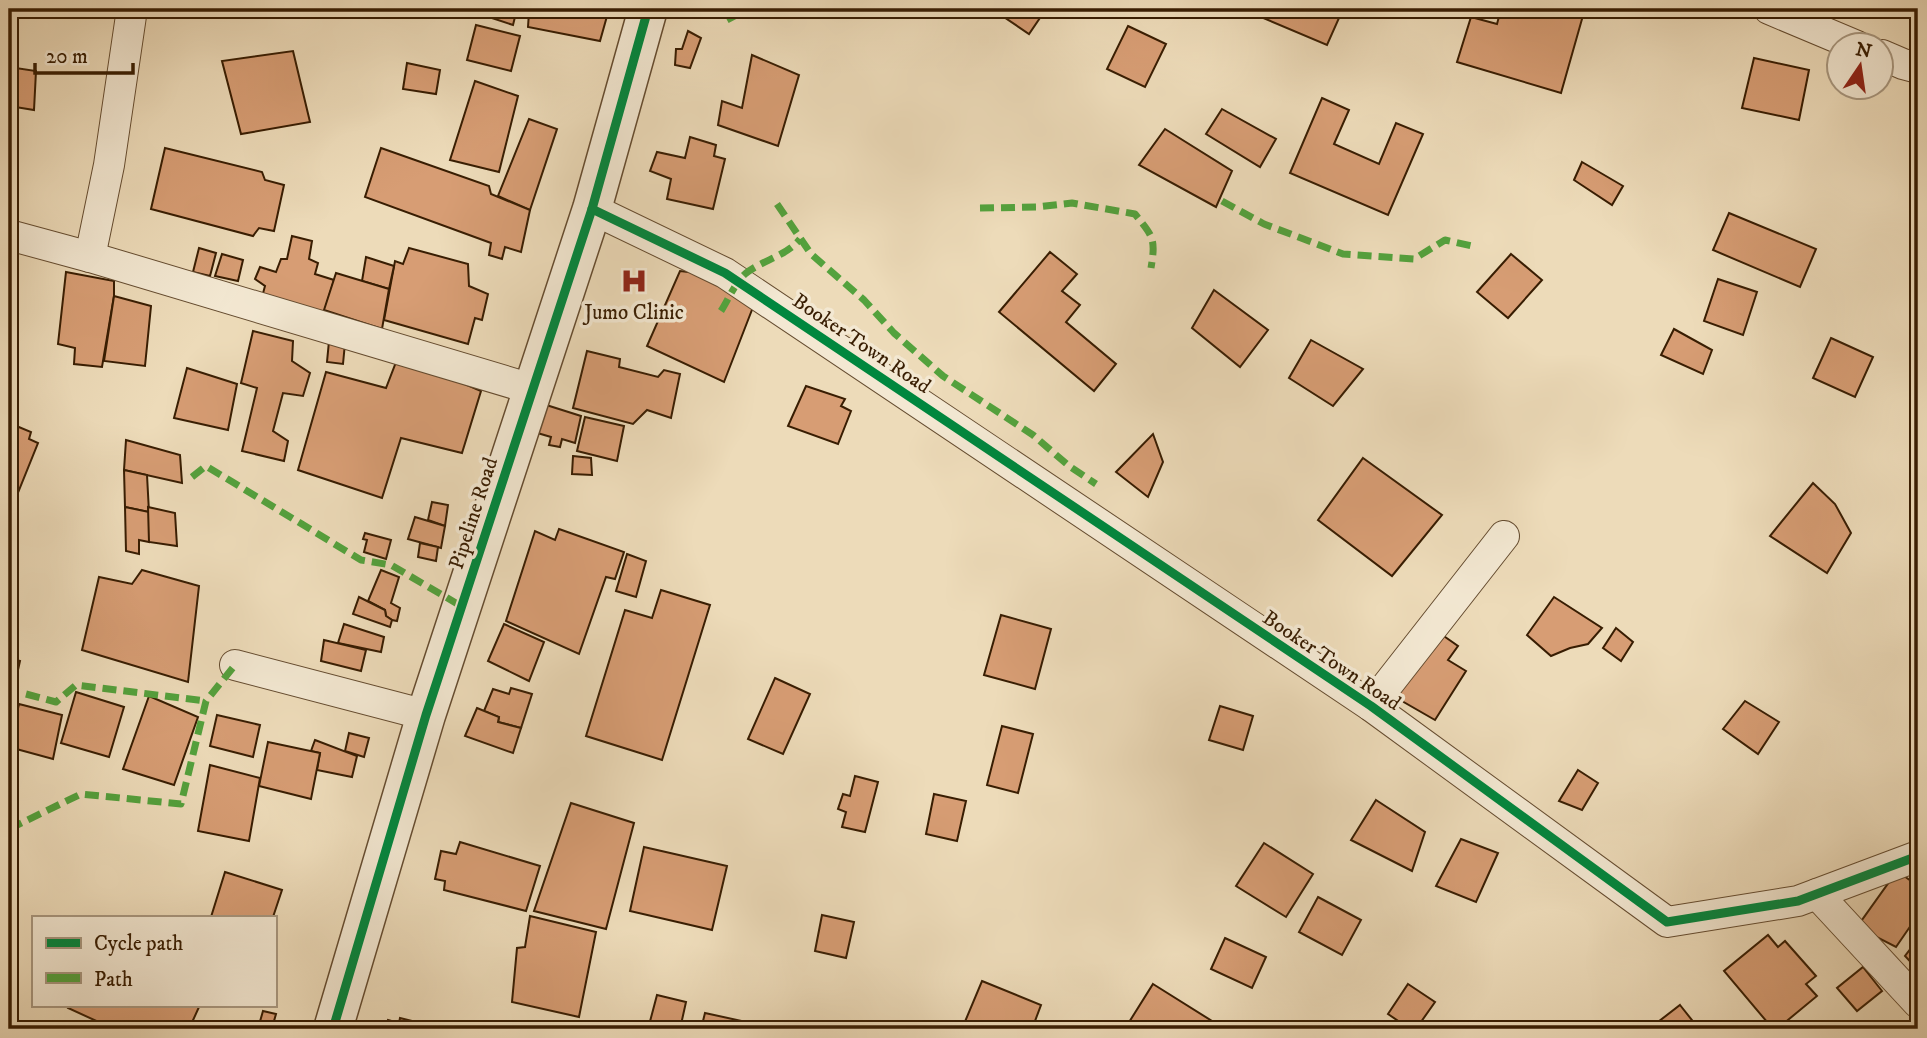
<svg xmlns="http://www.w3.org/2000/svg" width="1927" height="1038" font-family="'IM FELL DW Pica',serif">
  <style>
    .building { fill: #d79d74; stroke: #381d02; stroke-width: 2 }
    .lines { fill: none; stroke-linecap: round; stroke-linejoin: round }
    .minor-casing { stroke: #654c30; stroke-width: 32 }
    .tertiary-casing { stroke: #654c30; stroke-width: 41 }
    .minor { stroke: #f3e8d2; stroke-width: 30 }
    .tertiary { stroke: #f3e8d2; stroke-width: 38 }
    .quiet { stroke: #53a23d; stroke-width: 7; stroke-dasharray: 14 7; stroke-linecap: butt }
    .cycleway-casing { stroke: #f3e8d2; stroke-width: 13 }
    .cycleway { stroke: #00873e; stroke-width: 9 }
    .labels { text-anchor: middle; stroke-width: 7; stroke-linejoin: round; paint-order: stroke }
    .poi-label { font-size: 21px; fill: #381d02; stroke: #f3e8d2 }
    .street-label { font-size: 21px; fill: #381d02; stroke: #f3e8d2 }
  </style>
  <rect width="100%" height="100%" fill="#eddbb9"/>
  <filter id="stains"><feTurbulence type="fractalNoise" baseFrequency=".00286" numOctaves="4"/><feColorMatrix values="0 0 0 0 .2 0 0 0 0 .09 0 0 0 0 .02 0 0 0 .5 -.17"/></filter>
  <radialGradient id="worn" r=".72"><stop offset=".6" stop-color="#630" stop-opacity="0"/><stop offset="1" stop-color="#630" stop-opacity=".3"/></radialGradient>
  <g class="building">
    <path d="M488,9H609L600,41L528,27L529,12L517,9L513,25L486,16Z"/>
    <path d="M992,9H1046L1029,34Z"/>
    <path d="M1242,9H1343L1327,45Z"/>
    <path d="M1501,9H1574L1584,12L1561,93L1457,62L1471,17L1497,24Z"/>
    <path d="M476,25L520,36L511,71L467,60Z"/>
    <path d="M1128,26L1166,44L1145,87L1107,69Z"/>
    <path d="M688,31L701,38L690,68L675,65L676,49H682Z"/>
    <path d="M293,51L310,122L241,134L222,61Z"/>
    <path d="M752,55L799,75L778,146L718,125L722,101L742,108Z"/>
    <path d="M1754,58L1809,70L1799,120L1742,108Z"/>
    <path d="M407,63L440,70L436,94L403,89Z"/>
    <path d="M9,67L36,71L34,110L9,106Z"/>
    <path d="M475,81L518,96L499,172L450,160Z"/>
    <path d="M1322,98L1349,110L1334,144L1379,164L1396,123L1423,134L1388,215L1290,173Z"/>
    <path d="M1222,109L1276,139L1260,167L1206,134Z"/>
    <path d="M529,119L557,129L530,210L498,196Z"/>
    <path d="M1165,129L1232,171L1216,207L1139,165Z"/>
    <path d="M690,137L716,145L714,156L725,159L713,209L667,199L671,179L650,171L657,152L685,158Z"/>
    <path d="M165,148L262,172L265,180L284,185L274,231L259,228L253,236L151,209Z"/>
    <path d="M381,148L489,186L491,194L530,210L521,252L505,247L502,259L489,255L491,243L365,197Z"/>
    <path d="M1582,162L1623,186L1612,205L1574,180Z"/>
    <path d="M1729,213L1816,249L1800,287L1713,250Z"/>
    <path d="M292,236L312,241L309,259L318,263L315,274L334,280L323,316L262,297L265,286L255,279L260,267L276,272L281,259H287Z"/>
    <path d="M199,248L216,253L210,276L193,272Z"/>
    <path d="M409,248L468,264L469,286L488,294L482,320L475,318L468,344L384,320L395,261L403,264Z"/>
    <path d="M1050,252L1077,274L1062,291L1080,305L1066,322L1116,364L1094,391L999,312Z"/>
    <path d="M222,254L243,260L238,281L215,276Z"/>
    <path d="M1511,254L1542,280L1508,318L1477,292Z"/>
    <path d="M366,257L394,266L389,289L362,281Z"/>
    <path d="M693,263L755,302L724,382L647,346L680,271L688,272Z"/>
    <path d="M66,272L114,281V296L102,367L74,364L75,348L58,344Z"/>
    <path d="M336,273L389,289L382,329L324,310Z"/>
    <path d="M1718,279L1757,292L1743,335L1704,321Z"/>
    <path d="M1214,290L1268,330L1240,367L1192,328Z"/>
    <path d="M114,296L151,306L145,366L104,361Z"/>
    <path d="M1674,329L1712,350L1703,374L1661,355Z"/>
    <path d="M253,331L293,341L292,361L310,373L303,396L283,393L273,431L288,441L284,461L242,451L257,388L241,383Z"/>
    <path d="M1831,338L1873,357L1855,397L1813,378Z"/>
    <path d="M1311,340L1363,369L1333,406L1289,378Z"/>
    <path d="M329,341L345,343L343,364L327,362Z"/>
    <path d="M587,351L620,359L619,367L658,377L664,370L680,374L671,418L647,410L633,424L573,408Z"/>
    <path d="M398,357L414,362L481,391L462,453L401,438L382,498L298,470L326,372L386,388Z"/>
    <path d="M187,368L237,384L228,430L174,418Z"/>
    <path d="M806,386L845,399L841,406L851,411L838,444L788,426Z"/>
    <path d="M540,403L581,416L575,443L562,439L560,447L549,445L551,437L534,432Z"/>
    <path d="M585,417L624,426L617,461L577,451Z"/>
    <path d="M14,425L31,432L29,439L38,443L9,515V429L12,430Z"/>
    <path d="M1153,434L1163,462L1148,497L1116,472Z"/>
    <path d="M126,440L180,455L182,483L124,470Z"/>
    <path d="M573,456L591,458L592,475L572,474Z"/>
    <path d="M1363,458L1442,515L1392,576L1318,520Z"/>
    <path d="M124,470L147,475L149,512L125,507Z"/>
    <path d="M1813,483L1835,504L1851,533L1827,573L1770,536Z"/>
    <path d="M432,502L448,505L445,526L428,520Z"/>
    <path d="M125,507L149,512V542L139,540V554L126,551Z"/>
    <path d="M148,507L175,513L177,546L149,542Z"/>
    <path d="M415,517L445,526L441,548L408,539Z"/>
    <path d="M559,529L624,552L615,579L606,577L579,654L506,621L535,531L555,540Z"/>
    <path d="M365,533L391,540L386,559L364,552L367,540L363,539Z"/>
    <path d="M420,543L438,547L436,561L418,557Z"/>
    <path d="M627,554L646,561L636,597L616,591Z"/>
    <path d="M142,570L199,586L188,682L82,650L99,577L132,584Z"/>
    <path d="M381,570L399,577L391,603L400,608L397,621L392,620L386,616L385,610L368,601Z"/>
    <path d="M661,590L710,605L662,760L586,736L625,610L652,618Z"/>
    <path d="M359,597L385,610L386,616L392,620L390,627L353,614Z"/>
    <path d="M1554,597L1602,628L1588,644L1570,648L1551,656L1527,635Z"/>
    <path d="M1001,615L1051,629L1035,689L984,675Z"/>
    <path d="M344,624L384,637L381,652L338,643Z"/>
    <path d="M504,624L544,642L529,681L488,661Z"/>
    <path d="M1616,628L1633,642L1621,661L1603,648Z"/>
    <path d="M1438,632L1458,646L1448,660L1466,671L1435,720L1388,693Z"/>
    <path d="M324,640L366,650L361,671L321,661Z"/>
    <path d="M9,658L20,661L11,701L9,700Z"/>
    <path d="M775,678L810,694L783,754L748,739Z"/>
    <path d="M511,688L532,694L521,728L498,722L499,717L484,711L493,689L509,694Z"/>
    <path d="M76,692L124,707L109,757L61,743Z"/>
    <path d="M149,696L198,717L174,785L123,769Z"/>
    <path d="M1745,701L1779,722L1758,754L1723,729Z"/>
    <path d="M19,704L62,715L53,759L9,747Z"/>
    <path d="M1220,706L1253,716L1243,750L1209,740Z"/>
    <path d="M477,708L499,717L498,722L521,728L513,753L465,736Z"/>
    <path d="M217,715L260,725L253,757L210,746Z"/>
    <path d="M1002,726L1033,734L1018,793L987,785Z"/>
    <path d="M349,733L369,738L364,757L345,751Z"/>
    <path d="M315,740L357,756L352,777L317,770L320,753L311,751Z"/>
    <path d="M268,742L320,753L311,799L259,786Z"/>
    <path d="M210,765L260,778L249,841L198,831Z"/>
    <path d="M1578,770L1598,783L1582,810L1559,801Z"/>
    <path d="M855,776L878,782L865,832L842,827L846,812L838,809L843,794L850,796Z"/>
    <path d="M934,794L966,801L957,841L926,834Z"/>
    <path d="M1376,800L1425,832L1412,871L1351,840Z"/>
    <path d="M571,803L634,823L606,929L534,911Z"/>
    <path d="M1461,839L1498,853L1476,902L1436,886Z"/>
    <path d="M460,842L540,866L526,911L444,890L445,881L435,879L441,851L456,854Z"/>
    <path d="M1264,843L1313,874L1286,917L1236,886Z"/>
    <path d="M644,847L727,866L712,930L630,911Z"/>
    <path d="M1897,871L1918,886V915L1896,947L1857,927Z"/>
    <path d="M225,872L282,890L273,917H211Z"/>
    <path d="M1318,897L1361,920L1342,955L1299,932Z"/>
    <path d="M822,915L854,922L846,958L815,951Z"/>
    <path d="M530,916L596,932L579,1017L512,1002L517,948L525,947Z"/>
    <path d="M1768,935L1778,947L1785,941L1816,976L1806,984L1817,996L1777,1029H1773L1724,971Z"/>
    <path d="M1225,938L1266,957L1252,988L1211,969Z"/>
    <path d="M1918,939V970L1905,956Z"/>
    <path d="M1863,967L1882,991L1857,1011L1837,988Z"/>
    <path d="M982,981L1041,1005L1032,1029H976L964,1024Z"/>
    <path d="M1153,984L1220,1026L1218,1029H1129L1126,1027Z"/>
    <path d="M1408,984L1435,1002L1416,1029H1410L1388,1014Z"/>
    <path d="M657,995L686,1002L680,1029H648Z"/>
    <path d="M69,1005H194L199,1007L189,1029H114L68,1008Z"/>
    <path d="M1680,1005L1699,1029H1657L1654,1025Z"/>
    <path d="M263,1011L276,1014L272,1028L259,1025Z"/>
    <path d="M705,1013L760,1025L759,1029H701Z"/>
    <path d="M400,1018L444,1029H386L388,1020L399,1023Z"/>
  </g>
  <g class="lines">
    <g class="minor-casing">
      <g id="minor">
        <path d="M1769,9L1857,46"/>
        <path d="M1882,55L1903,64L1918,68"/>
        <path d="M592,209L725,273L1371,706L1667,922L1798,901L1918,856"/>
        <path d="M9,235L90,257L532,389"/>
        <path d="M90,257L109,165L132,9"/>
        <path d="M235,665L426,715"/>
        <path d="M1371,706L1504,536"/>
        <path d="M1817,894L1918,1003"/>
      </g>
    </g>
    <g class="tertiary-casing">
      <path id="tertiary" d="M333,1029L426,715L592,209L648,9"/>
    </g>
    <use href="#minor" class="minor"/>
    <use href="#tertiary" class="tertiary"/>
    <g class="quiet">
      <path d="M727,20L748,9"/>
      <path d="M1222,201L1264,224L1343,254L1414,259L1445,240L1472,246"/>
      <path d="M777,204L811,254L864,300L894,333L943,376L1033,435L1069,466L1096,484"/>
      <path d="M980,208L1037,207L1072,203L1135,214C1153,237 1156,238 1151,268"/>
      <path d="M721,311C728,300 735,283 745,274C762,260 787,256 800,239"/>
      <path d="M192,477L206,466L361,560L391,565L461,606"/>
      <path d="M26,694L56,702L76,685L206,701"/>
      <path d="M9,829L81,794L181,804L206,701L235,665"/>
    </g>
    <g class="cycleway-casing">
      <g id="cycleway">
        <path d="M592,209L725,273L1371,706L1667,922L1798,901L1918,856"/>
        <path d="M333,1029L426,715L592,209L648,9"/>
      </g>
    </g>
    <use href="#cycleway" class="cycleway"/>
  </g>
  <defs>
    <g id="hospital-bare" transform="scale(2.1)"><path d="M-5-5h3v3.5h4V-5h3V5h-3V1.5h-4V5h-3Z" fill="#8f2418" stroke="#f3e8d2" stroke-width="2.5" paint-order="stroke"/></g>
  </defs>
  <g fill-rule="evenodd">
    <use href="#hospital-bare" x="634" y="281"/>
  </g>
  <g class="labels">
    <g class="poi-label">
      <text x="634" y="319">Jumo Clinic</text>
    </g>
    <g class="street-label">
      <text transform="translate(862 343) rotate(34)" y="7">Booker Town Road</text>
      <text transform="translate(473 513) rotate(-72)" y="7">Pipeline Road</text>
      <text transform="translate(1332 660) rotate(34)" y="7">Booker Town Road</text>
    </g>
  </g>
  <rect width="1927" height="1038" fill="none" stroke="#eddbb9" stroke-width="35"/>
  <rect x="10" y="10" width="1906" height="1017" fill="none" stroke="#381d02" stroke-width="3.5"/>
  <rect x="18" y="18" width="1892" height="1003" fill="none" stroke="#381d02" stroke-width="2"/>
  <rect x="32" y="916" width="245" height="91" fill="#f3e8d2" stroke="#a8977f" stroke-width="2"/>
  <rect x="46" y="938" width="35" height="10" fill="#00873e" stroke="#a8977f" stroke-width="2"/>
  <text x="94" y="950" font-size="21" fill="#381d02">Cycle path</text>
  <rect x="46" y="973" width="35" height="10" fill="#53a23d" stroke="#a8977f" stroke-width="2"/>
  <text x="94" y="986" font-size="21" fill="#381d02">Path</text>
  <g transform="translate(1860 66) rotate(13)"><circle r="33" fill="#f3e8d2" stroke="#a8977f" stroke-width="2"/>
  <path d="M0-5L12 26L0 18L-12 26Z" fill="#8f2418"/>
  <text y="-10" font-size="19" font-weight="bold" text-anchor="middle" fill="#381d02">N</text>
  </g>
  <path d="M35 63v10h98v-10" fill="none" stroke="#381d02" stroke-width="3.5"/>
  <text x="46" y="63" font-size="21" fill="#381d02" stroke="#f3e8d2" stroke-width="5" paint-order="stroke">20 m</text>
  <rect width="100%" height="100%" filter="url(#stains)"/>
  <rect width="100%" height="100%" fill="url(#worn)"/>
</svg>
